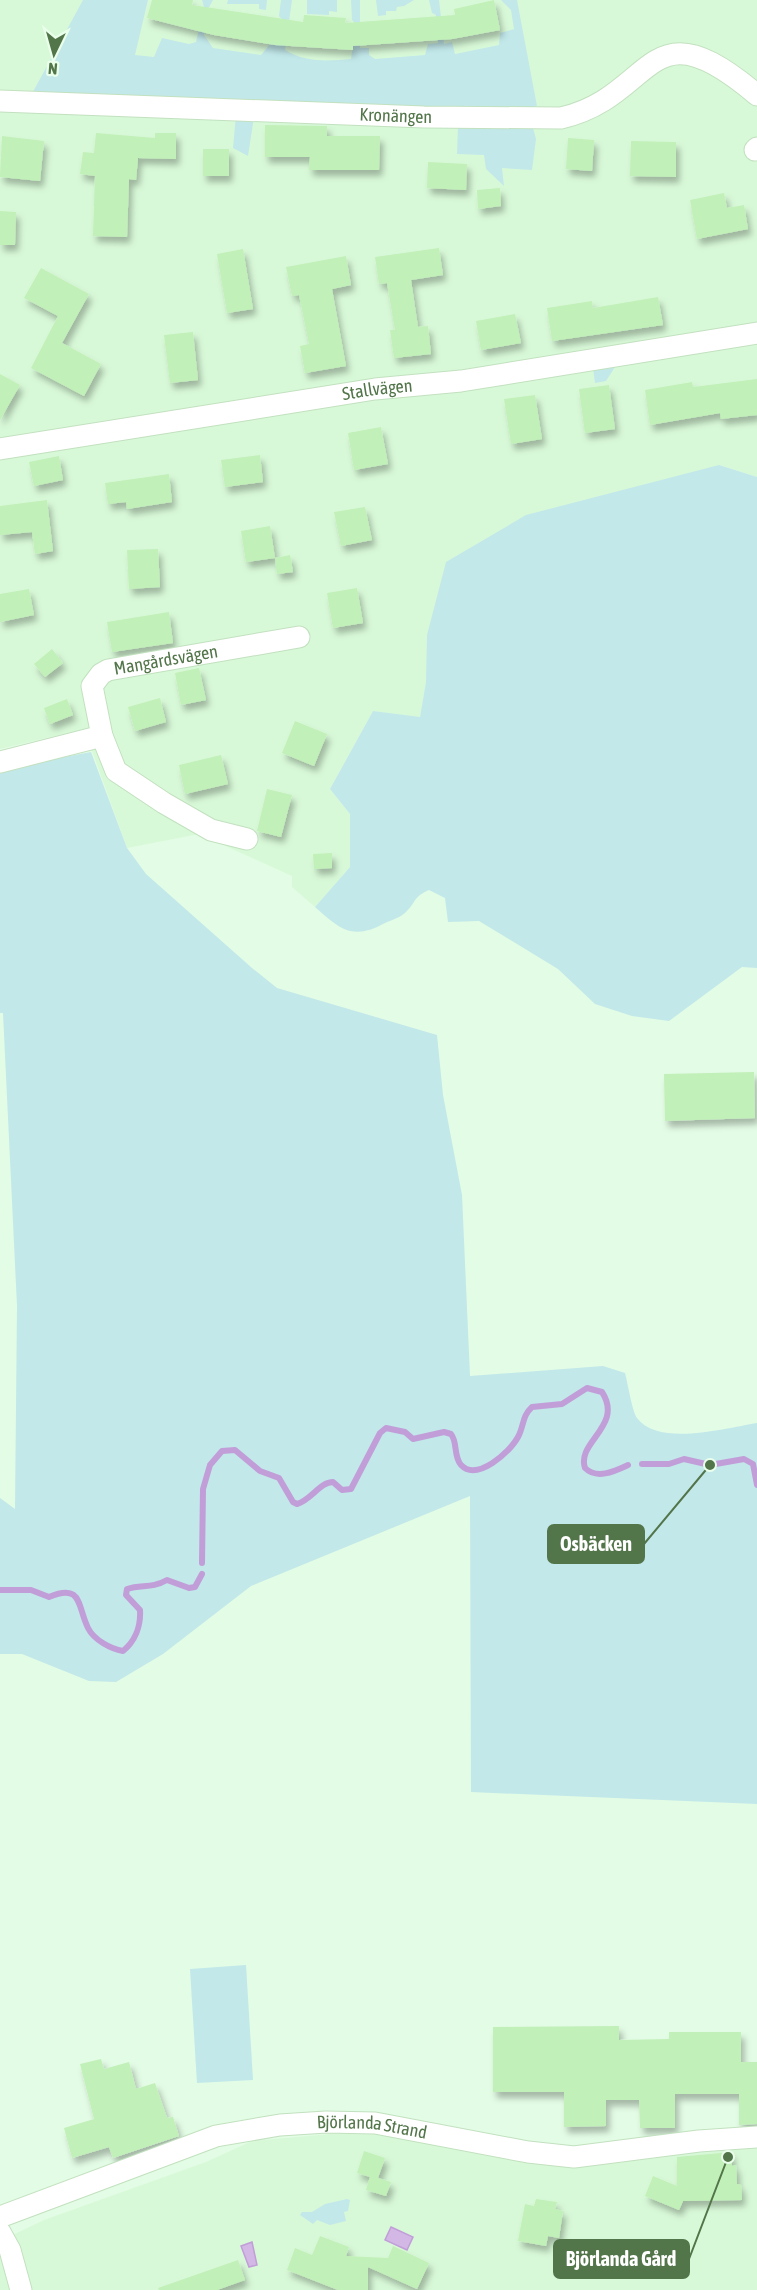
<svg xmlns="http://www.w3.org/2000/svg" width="757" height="2290" font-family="'Asap Condensed',sans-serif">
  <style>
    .residential { fill: #d8f9d8 }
    .green { fill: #c2e8ea }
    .water { fill: #d3b8e6; stroke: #c19ed8; stroke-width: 1.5 }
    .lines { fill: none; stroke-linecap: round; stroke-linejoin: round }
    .stream { stroke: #c19ed8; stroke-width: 6 }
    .building { fill: #c2f0b9; filter: url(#shadow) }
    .street-casing { stroke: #c2e1bf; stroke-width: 23 }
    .street { stroke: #fff; stroke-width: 21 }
    .labels { text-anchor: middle; stroke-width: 4.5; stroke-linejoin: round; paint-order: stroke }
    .street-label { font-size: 18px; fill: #527549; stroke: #eaffeb }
    .leader { fill: none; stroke: #527549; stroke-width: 2 }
    .callout-dot { fill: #527549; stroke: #eaffeb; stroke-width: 2 }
    .callout { fill: #527549; stroke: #527549; stroke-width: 2 }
    .callout-label { font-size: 20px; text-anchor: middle; font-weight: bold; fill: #fff }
  </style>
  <defs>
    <filter id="shadow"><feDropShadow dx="3.5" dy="6" stdDeviation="3" flood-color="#0004"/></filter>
  </defs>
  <rect width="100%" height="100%" fill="#e3fce5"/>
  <g class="residential">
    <path d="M0,0H757V477L719,465L426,682L420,718L373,711L330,789L350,814V867L315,907L292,887V876L199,834L127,848L84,729L0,749Z"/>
    <path d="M364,2131L506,2157L757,2145V2290H0V2241L44,2220L206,2162L252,2141Z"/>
  </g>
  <g class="green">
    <path d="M83,0H148L135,55L154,57L162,38L189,44L196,42L204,7L202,0H213L208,9L204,35L213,48L261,55L270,44L278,45L282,19L279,16L281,0H292L285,50C306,63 329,61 351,59L356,24L352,20L351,0H360V48H369V55L375,59L425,55L428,44L438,43L436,15L432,13L429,0H439L444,44L452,42L455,54L499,45L500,33L514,29L511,10L501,0H517L537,106L504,115L29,99Z"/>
    <path d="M228,0H267L266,10L259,9V4H227Z"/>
    <path d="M307,0H337V12L329,11V15L307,14Z"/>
    <path d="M376,0H414L404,6L397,7L396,11H386V15L378,16Z"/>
    <path d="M236,115L254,117L248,156L233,148Z"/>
    <path d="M458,125L533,128L536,139L532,170L502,168L504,186L486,169L484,155L457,154Z"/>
    <path d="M615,367L606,381L595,383L593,368Z"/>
    <path d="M719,465L757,477V968L742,967L669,1021L632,1016L595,1004L558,969L479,921L448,922L445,898L429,890C413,897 417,901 406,912C401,917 392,920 385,923C352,941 340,929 315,907L350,867V814L330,789L373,711L420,717L426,682L427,635L446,562L526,515Z"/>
    <path d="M91,752L127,848L146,874L252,968L277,988L437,1035L443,1095L462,1195L470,1376L603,1366L625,1373C628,1384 632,1411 637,1418C658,1447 727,1428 757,1423V1804L471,1792L470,1496L251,1586L163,1654L116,1682L89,1681L22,1654H0V1498L15,1509L17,1306L3,1013H0V769Z"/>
    <path d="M246,1965L253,2080L197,2083L190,1969Z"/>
    <path d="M347,2199L350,2200L348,2211L344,2212L346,2221L330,2225L317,2220L313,2224L300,2215L302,2212H312L325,2204Z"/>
  </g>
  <g class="water">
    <path d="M391,2227L413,2237L407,2250L385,2240Z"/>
    <path d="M252,2242L257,2265L249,2267L241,2246Z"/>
  </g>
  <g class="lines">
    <g class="stream">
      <path d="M642,1464H669L684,1459L710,1465L744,1459L753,1464L757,1485"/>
      <path d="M202,1563L203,1489L210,1465L222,1451L235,1450L260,1471L279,1478L293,1502L297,1504C311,1500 320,1482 333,1482L342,1490L351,1489L380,1433L386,1428L405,1432L413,1439L444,1432L451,1434C458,1443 453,1455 461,1465C477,1482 510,1452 518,1437C524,1426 522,1416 532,1407L562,1404L587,1388L602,1392C624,1426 576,1442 585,1468C597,1480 615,1471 628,1465"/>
      <path d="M0,1590H31L49,1597C83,1583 77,1606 88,1628C94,1640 111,1649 123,1651C135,1641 141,1626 140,1610L126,1595L127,1589C142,1584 151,1589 167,1580L189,1588L195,1587L202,1574"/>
    </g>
  </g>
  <g class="building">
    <path d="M152,0H193L192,5L303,22L304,15L346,18L345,23L455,15L454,9L494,0L500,30L452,39L353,46V50L275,45L214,35L147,18Z"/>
    <path d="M265,125L327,126V136H380L379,170H309L310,157H265Z"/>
    <path d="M96,133L155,138V133H176V159L138,158L136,180L129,179L127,237L93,236L95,176L80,174L83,152L94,153Z"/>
    <path d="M2,136L44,141L40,181L0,177Z"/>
    <path d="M568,138L594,140L592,171L566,169Z"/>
    <path d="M631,141L676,142V177L630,176Z"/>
    <rect x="203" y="149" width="26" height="27"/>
    <path d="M428,162L467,164L466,190L427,188Z"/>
    <path d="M500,188L501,206L478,209L477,190Z"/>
    <path d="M724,193L727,208L744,205L748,229L697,239L690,200Z"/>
    <path d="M0,211L16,212L15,245H0Z"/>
    <path d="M439,248L443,275L411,280L418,327L428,326L431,354L394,358L390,330H395L387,283L379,284L375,257Z"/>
    <path d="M243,249L253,309L227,313L217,254Z"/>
    <path d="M346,256L351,285L332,289L346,366L305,373L300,346L309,344L299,295L292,296L286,267Z"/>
    <path d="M41,268L89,294L62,343L101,364L84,396L31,368L58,316L24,298Z"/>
    <path d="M658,297L663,325L552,341L547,308L592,301L593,308Z"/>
    <path d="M515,314L521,343L481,350L476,321Z"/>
    <path d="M193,332L198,380L170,383L164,335Z"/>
    <path d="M0,374L20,385L0,420Z"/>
    <path d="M757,379V415L721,419L720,413L650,425L645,390L692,382L693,387Z"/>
    <path d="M609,385L615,429L585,433L579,389Z"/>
    <path d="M535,395L542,439L511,444L504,399Z"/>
    <path d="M381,427L388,464L354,470L348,433Z"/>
    <path d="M260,455L263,482L225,487L221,460Z"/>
    <path d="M59,456L63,480L34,486L29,462Z"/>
    <path d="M169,474L172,502L127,509L126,502L108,504L105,483Z"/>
    <path d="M47,500L53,551L35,554L32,532L0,535V506Z"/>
    <path d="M365,507L372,540L341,546L334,512Z"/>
    <path d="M270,526L275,558L246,562L241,531Z"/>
    <path d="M158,549L160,587L129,589L127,550Z"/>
    <path d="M290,555L293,572L277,574L275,558Z"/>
    <path d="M357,588L363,623L333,628L327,593Z"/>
    <path d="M29,589L34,615L0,622V594Z"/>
    <path d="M169,612L173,643L112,652L107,622Z"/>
    <path d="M52,649L63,663L45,677L34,664Z"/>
    <path d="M199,668L206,700L181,705L175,673Z"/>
    <path d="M160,698L166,722L135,731L128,707Z"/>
    <path d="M67,699L73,715L50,724L44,708Z"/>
    <path d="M295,721L327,734L314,766L282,753Z"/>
    <path d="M221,755L228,784L185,794L179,765Z"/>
    <path d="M267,789L292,795L281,837L257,831Z"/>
    <path d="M332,853V868L314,869L313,854Z"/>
    <path d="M754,1072L755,1118L665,1121L664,1074Z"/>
    <path d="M619,2026V2040L669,2039V2032H741V2062H757V2124L739,2125V2094H675V2128H640L639,2100H606V2126L564,2127V2092H493V2027Z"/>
    <path d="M101,2059L104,2069L129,2062L136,2089L155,2083L167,2118L173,2117L179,2136L113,2158L109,2147L72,2158L64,2128L94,2119L80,2064Z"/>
    <path d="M364,2151L385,2158L378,2178L391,2182L386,2196L366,2190L370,2177L357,2173Z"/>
    <path d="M732,2152V2166L736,2165L737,2184L741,2185L742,2200L683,2201L679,2210L645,2196L653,2176L677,2186V2157Z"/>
    <path d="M536,2199L557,2202L555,2209L563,2211L559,2238L548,2236L546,2246L518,2241L525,2204L534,2206Z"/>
    <path d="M320,2236L349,2247L346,2256L388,2258L393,2246L429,2263L417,2289L368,2267V2290H338L287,2270L295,2248L312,2255Z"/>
    <path d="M238,2260L245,2280L217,2290H159L158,2288Z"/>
  </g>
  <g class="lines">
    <g class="street-casing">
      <g id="street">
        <path id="s1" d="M0,101L424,117L561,118C657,96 645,0 757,95"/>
        <path d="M755,150L757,148"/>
        <path id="s2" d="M0,449L375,389L461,381L757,333"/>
        <path d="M102,736L116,771L164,803L211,830L247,839"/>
        <path id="s3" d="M0,762L102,736L92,686L101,674L108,670L299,637"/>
        <path id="s4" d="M0,2217L216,2136L280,2125L326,2122L375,2123L528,2152L574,2157L699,2141L757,2137"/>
        <path d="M0,2232L10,2250L21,2290"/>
      </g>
    </g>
    <use href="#street" class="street"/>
  </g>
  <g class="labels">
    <g class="street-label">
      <text dy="6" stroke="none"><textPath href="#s1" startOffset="396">Kronängen</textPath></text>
      <text dy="6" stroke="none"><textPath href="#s2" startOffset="382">Stallvägen</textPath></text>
      <text dy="6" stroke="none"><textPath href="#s3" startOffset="238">Mangårdsvägen</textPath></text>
      <text dy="6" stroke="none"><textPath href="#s4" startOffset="388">Björlanda Strand</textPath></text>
    </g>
  </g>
  <path class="leader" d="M710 1465L644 1544M728 2157L689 2259"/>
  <g class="callout-dot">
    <circle cx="710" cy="1465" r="6"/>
    <circle cx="728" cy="2157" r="6"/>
  </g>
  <g class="callout">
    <rect x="548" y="1525" width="96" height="38" rx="6"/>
    <rect x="554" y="2240" width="135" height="38" rx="6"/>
  </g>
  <g class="callout-label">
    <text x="596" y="1551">Osbäcken</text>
    <text x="621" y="2266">Björlanda Gård</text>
  </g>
  <g transform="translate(54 54) rotate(185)" stroke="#eaffeb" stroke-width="4.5" paint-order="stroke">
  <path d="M0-4.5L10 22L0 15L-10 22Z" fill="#527549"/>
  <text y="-9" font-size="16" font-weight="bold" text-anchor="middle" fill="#527549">N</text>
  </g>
</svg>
